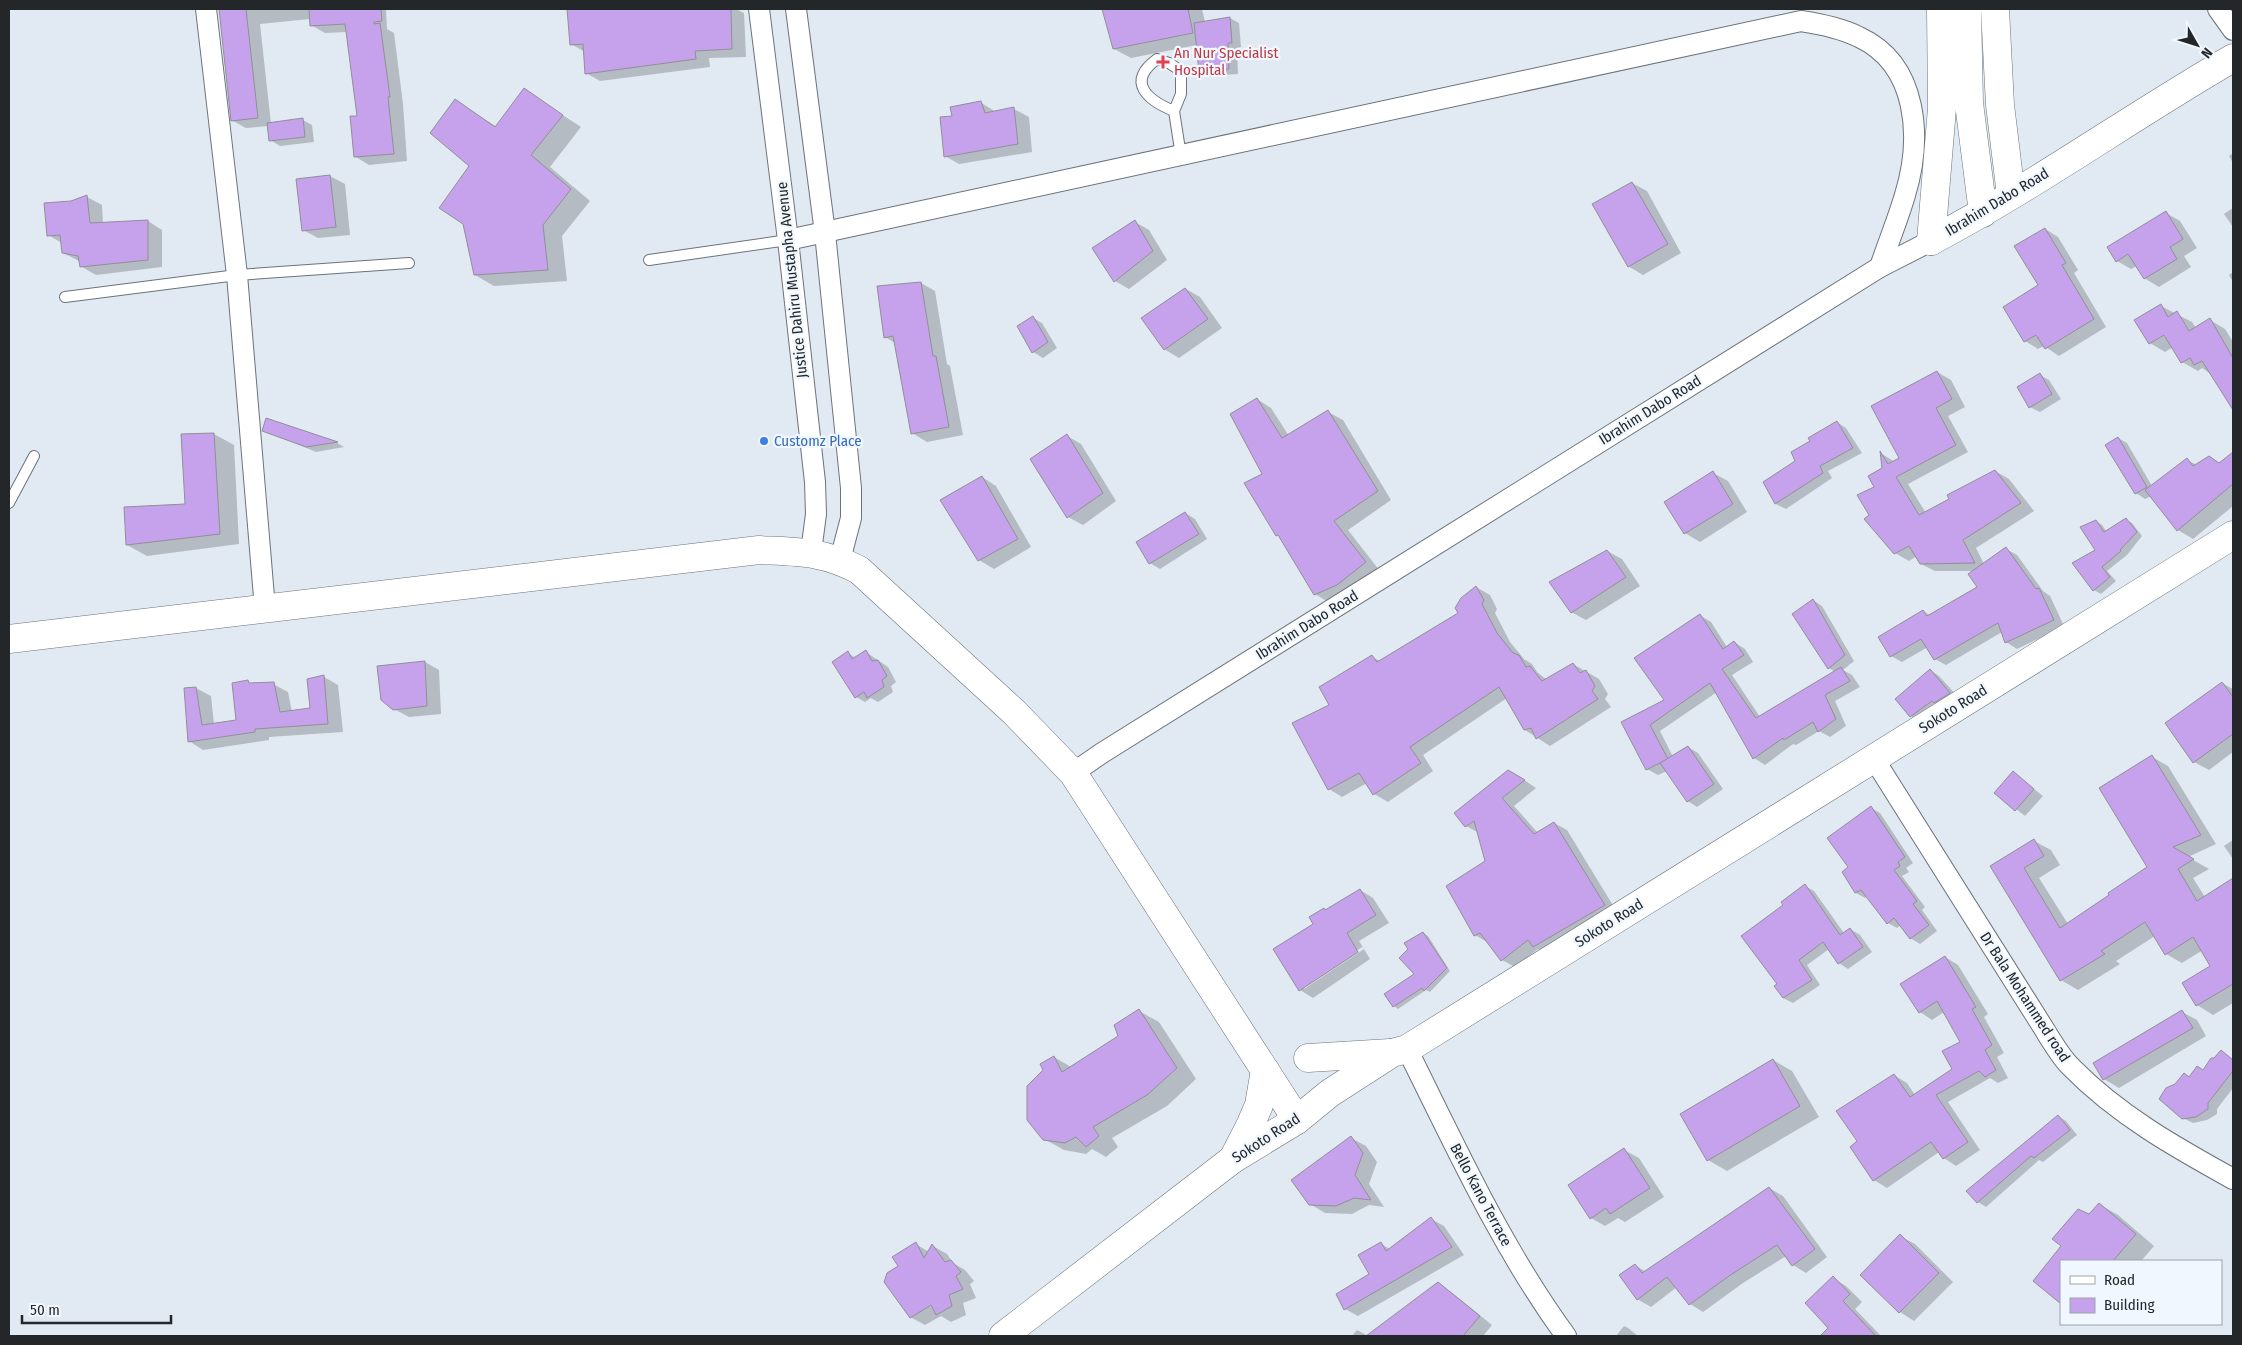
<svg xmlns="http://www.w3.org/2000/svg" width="2242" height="1345" font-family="'Fira Sans Condensed',sans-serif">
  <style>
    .shadow { fill: #0003; fill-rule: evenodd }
    .building { fill: #c5a2eb; stroke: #938e98 }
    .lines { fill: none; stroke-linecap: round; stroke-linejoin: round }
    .lane-casing { stroke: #6b737b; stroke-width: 12 }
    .street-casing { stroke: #6b737b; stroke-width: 22 }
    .secondary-casing { stroke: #6b737b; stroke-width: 29 }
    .lane { stroke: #fff; stroke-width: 10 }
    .street { stroke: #fff; stroke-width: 20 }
    .secondary { stroke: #fff; stroke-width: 28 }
    .health-dot { fill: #e0444e; stroke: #f0f7fe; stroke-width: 2 }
    .shop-dot { fill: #3f7fe0; stroke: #f0f7fe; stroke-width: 2 }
    .labels { text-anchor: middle; stroke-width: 4.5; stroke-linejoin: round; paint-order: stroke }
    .health-label { font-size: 15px; fill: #be3a42; stroke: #f0f7fe; text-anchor: start }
    .street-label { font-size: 15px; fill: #23272a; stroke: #f0f7fe }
    .shop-label { font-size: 15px; fill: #366cbe; stroke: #f0f7fe; text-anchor: start }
  </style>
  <rect width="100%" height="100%" fill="#e1eaf3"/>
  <g class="shadow">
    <path d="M221,9H386L387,29L394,33L403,104L407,161L369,165L356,157L358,117L347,32L325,33L311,25L310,19L260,24L271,124L303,120L312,125L314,142L280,146L270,140L269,126L246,128L233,121Z"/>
    <path d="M568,9H736L744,13L746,57L709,58L710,67L600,81L586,73L585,52L571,44Z"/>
    <path d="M1104,9H1202L1205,22L1230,18L1239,23L1241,47L1237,48L1238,74L1209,76L1200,71L1197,45L1131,58L1114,49Z"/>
    <path d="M524,90L581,127L550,167L590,201L562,236L567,281L494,286L475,275L470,166L456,101L497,127Z"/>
    <path d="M980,102L996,112L1014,109L1029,117L1032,152L959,164L945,156L953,117Z"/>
    <path d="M2233,153V163L2229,156Z"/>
    <path d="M330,176L345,184L350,235L318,238L303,230L298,180Z"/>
    <path d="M1632,183L1647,191L1681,253L1643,275L1628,266Z"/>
    <path d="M87,197L102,205L103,224L148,221L162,230V267L96,275L82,267L81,262L63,253L62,243L48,235L71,203Z"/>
    <path d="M2233,208V227L2224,214Z"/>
    <path d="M2166,213L2180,221L2197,248L2184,256L2191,267L2159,287L2144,278L2137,266L2131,269L2117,261Z"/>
    <path d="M1135,222L1149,230L1167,260L1129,289L1115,281Z"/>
    <path d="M2045,229L2058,237L2078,270L2074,273L2106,327L2059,356L2044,346L2038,349L2025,341L2005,307L2040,286Z"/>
    <path d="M2233,272V282L2229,275Z"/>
    <path d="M921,283L935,291L947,364L950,366L963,435L927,442L912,433L895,343L885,337Z"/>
    <path d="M1186,289L1200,297L1222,328L1179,358L1164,349Z"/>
    <path d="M2161,306L2192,322L2196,328L2210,320L2225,329L2233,342V408L2211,374L2202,368L2198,371L2182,362L2173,347L2165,352L2150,343Z"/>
    <path d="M1033,318L1042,323L1057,348L1043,358L1033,352L1019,326Z"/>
    <path d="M1937,372L1951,380L1965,407L1948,416L1968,452L1908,484L1926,513L1995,471L2009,479L2034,511L1976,548L1984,564L2006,549L2017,555L2043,591L2050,596L2064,626L2017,649L2006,642L2002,632L1946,665L1935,659L1928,647L1902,662L1891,656L1923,611L1931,616L1979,587L1975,571H1935L1921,564L1917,556L1909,561L1895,553L1871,515L1876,487L1883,469L1882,454L1895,462L1900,459Z"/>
    <path d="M2040,375L2049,380L2061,399L2040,412L2030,407Z"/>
    <path d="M1257,399L1271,408L1289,436L1328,412L1343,420L1391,500L1348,530L1380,571L1330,603L1315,594L1281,537L1277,535L1263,474Z"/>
    <path d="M267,420L337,443L344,447L316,452L264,430Z"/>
    <path d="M1837,422L1846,428L1862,453L1828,471L1832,478L1786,509L1776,504L1764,483L1796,462L1812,441Z"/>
    <path d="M214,434L234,445L239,544L147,556L127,545L186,505L183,436Z"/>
    <path d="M1067,436L1081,444L1116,501L1083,525L1068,517Z"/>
    <path d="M2118,438L2127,443L2152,486L2187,460L2197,465L2209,457L2221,464L2233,454V506L2193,539L2178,530L2151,496L2145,499L2136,493Z"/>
    <path d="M1713,473L1728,481L1747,512L1700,542L1685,533Z"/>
    <path d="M982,477L996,486L1031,547L994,569L979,560Z"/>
    <path d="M1185,513L1195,519L1207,539L1160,569L1150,563Z"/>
    <path d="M2126,520L2132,523L2142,536L2127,555L2107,571L2116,581L2101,594L2094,590L2074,564L2097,551L2096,521L2102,525L2107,532Z"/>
    <path d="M1607,551L1622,559L1640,586L1586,620L1571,612Z"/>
    <path d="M1476,587L1490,595L1497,609L1495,613L1510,642L1524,659L1532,664L1537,672L1547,680L1573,664L1599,679L1608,694L1605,699L1611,707L1550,746L1525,730L1507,698L1423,755L1433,771L1388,802L1374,794L1367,783L1342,797L1329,789L1331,705L1372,657L1380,661L1459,614Z"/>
    <path d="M1813,600L1822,606L1854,661L1843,670L1852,675L1860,687L1835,701L1846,726L1830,737L1819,731L1796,745L1793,744L1765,765L1754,758L1717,692L1660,731L1673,757L1688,747L1698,753L1723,789L1697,807L1688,801L1667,771L1658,775L1647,769L1623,723L1666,700L1701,616L1711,622L1727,647L1734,642L1745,649L1753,662L1732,675L1760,717L1835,672L1829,668Z"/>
    <path d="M866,652L888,667L896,682L891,686L893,692L878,702L871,698L865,702L856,697L848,653L856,658Z"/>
    <path d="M425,662L439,670L441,714L409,717L394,709Z"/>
    <path d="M1930,670L1939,676L1959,698L1920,722L1911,716L1896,699Z"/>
    <path d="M324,677L338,685L343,732L269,737V740L203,750L189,741L185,689L196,688L211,696L214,724L237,721L248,682L253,684H273L288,692L292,712L312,709Z"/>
    <path d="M2222,683L2233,689V752L2209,770L2194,762Z"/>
    <path d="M2152,757L2168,766L2216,844L2188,857L2209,869L2193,878L2205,897L2230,882L2233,883V1003L2213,1015L2197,1005L2184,984L2212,966L2203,950L2182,963L2166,954L2155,936L2116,961L2120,964L2078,990L2061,980L1992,866L2034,841L2051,850L2060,865L2039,878L2068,924L2149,867Z"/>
    <path d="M2013,773L2043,796L2025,816L1996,793Z"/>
    <path d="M1521,778L1536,788L1514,806L1538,833L1554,823L1567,830L1617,912L1546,953L1538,949L1515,967L1502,960L1487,942L1475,935L1487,862L1479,833L1466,826Z"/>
    <path d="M1871,808L1880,813L1913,863L1906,868L1909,872L1902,876L1925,907L1922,910L1937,931L1920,944L1910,938L1901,925L1897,928L1888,923L1868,896L1865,898L1856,893L1850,867Z"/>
    <path d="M2233,840V859L2224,846Z"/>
    <path d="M1805,886L1814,891L1844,933L1850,929L1860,935L1872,952L1848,969L1839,963L1829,949L1807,965L1820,985L1793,1003L1783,998L1779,985L1785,905Z"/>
    <path d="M1360,890L1373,898L1389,923L1359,941L1370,959L1313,998L1300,990L1315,924L1324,909L1327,911ZM1362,947L1364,949L1304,989V986Z"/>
    <path d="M1423,933L1428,936L1450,971L1430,992L1426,990L1398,1009L1394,1006L1386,995L1416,975Z"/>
    <path d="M1945,957L1958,965L1988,1014L1984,1017L2004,1053L1997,1057L2008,1078L1998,1083L1990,1078L1948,1102L1980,1150L1956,1166L1944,1158L1939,1152L1887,1188L1874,1180L1851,1147L1859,1142L1894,1075L1907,1083L1915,1095L1954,1069L1961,1042L1944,1012L1932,1020L1920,1012Z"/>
    <path d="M1139,1011L1159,1022L1196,1079L1167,1106L1112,1138L1118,1147L1106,1157L1092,1149L1086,1154L1064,1150L1044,1139V1071L1054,1057L1071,1067L1119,1037Z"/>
    <path d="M2182,1012L2197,1020L2206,1036L2119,1088L2104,1079Z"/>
    <path d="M2221,1052L2233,1059V1088L2217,1109V1114L2207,1120L2193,1123L2183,1118L2190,1078L2204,1071Z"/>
    <path d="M1773,1060L1792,1071L1819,1117L1727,1171L1708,1160Z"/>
    <path d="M2058,1116L2066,1121L2077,1135L2043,1162L2039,1160L1986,1207L1978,1202Z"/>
    <path d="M1351,1138L1366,1146L1377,1162L1369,1184L1384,1207L1369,1205L1352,1214L1325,1213L1310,1204Z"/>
    <path d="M1624,1150L1639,1158L1664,1197L1625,1222L1618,1218L1605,1226L1591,1218Z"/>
    <path d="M1769,1188L1783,1196L1827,1257L1806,1273L1793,1265L1786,1256L1743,1283L1703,1312L1690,1304L1677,1287L1651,1307L1637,1299L1635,1265L1646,1272Z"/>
    <path d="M2099,1204L2118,1215L2154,1246L2141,1261H2061L2035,1281Z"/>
    <path d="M1431,1219L1444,1226L1464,1255L1358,1316L1345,1309L1371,1275L1381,1244L1390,1249Z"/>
    <path d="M1900,1236L1915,1244L1953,1282L1914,1321L1900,1312L1862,1275Z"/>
    <path d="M916,1244L929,1252L933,1246L947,1254L953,1263L965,1270L974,1281L970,1284L976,1298L963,1303L966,1315L951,1322L941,1316L925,1325L910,1317L900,1267Z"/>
    <path d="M1833,1278L1846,1286L1862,1302L1855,1309L1881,1336H1821L1830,1328Z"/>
    <path d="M1438,1284L1451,1292L1492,1325L1483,1336H1368Z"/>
    <path d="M1624,1326L1628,1328L1638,1336H1616Z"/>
    <path d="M1357,1330L1368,1336H1352Z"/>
  </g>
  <g class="building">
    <path d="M219,9H246L258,118L231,121Z"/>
    <path d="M309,9H381L382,21L374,22V24L380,23L390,97H388L394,154L354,157L350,116H357L345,24L310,26Z"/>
    <path d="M567,9H731L732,49L695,51L696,59L585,74L583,44L570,45Z"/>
    <path d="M1102,9H1188L1193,33L1113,49Z"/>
    <path d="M1230,17L1232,43H1228L1229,69L1199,72L1194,23Z"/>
    <path d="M524,88L563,115L531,155L571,189L543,225L548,270L474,275L463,224L439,208L469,166L430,133L455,99L495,127Z"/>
    <path d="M981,101L985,113L1014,107L1018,144L944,157L940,117L952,116L950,107Z"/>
    <path d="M303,118L305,137L269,141L267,123Z"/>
    <path d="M330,175L336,227L302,231L296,179Z"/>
    <path d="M1632,182L1668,244L1628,267L1592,204Z"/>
    <path d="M87,195L90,223L148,220V260L80,267L78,256L62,253L60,235L47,236L44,203L71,201Z"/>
    <path d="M2166,211L2183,239L2170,247L2177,259L2144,279L2128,254L2116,262L2107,247Z"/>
    <path d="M1135,220L1153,251L1114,282L1092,248Z"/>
    <path d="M2045,228L2066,263L2062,265L2094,319L2045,349L2036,335L2024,342L2003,307L2038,285L2014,246Z"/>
    <path d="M921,282L933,356H936L949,427L911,434L893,336L884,338L877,286Z"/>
    <path d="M1185,288L1208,319L1164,350L1141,318Z"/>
    <path d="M2161,304L2168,317L2177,311L2189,331L2210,318L2233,358V410L2202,361L2194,365L2190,358L2181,363L2164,335L2149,344L2134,320Z"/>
    <path d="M1033,316L1048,342L1032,353L1017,326Z"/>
    <path d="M1937,371L1952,399L1936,408L1956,445L1896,477L1919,515L1949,499L1947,495L1995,470L2021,503L1963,540L1975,563L1920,564L1909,546L1894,554L1864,519L1869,515L1857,495L1874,487L1868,476L1882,468L1880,451L1888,464L1899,458L1871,406Z"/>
    <path d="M2040,373L2052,394L2029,408L2017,387Z"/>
    <path d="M1257,398L1282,438L1328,410L1378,491L1334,521L1366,562L1337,585L1314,595L1278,535L1276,536L1244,483L1262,474L1230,414Z"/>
    <path d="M266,418L338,442L306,447L262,431Z"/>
    <path d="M1837,421L1853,448L1820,466L1823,473L1775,504L1763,482L1795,461L1791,452L1810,441L1808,438Z"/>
    <path d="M214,433L220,534L126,545L124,507L185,504L181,434Z"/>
    <path d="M1067,434L1103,493L1067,518L1030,459Z"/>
    <path d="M2118,437L2147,487L2135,494L2105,445Z"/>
    <path d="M2233,452V484L2177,531L2145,490L2187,458L2193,466L2209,456L2219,463Z"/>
    <path d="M1713,471L1733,504L1684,534L1664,502Z"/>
    <path d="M982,476L1018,539L978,561L940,500Z"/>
    <path d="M1185,512L1199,534L1149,564L1136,542Z"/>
    <path d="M2126,518L2137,532L2120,550L2121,551L2102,567L2110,577L2093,591L2072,563L2095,550L2080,527L2096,520L2104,532Z"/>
    <path d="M2006,547L2036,589L2039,588L2054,620L2005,643L1998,623L1934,660L1921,639L1890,657L1878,637L1923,610L1927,616L1977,587L1968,574Z"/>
    <path d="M1607,550L1626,577L1571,613L1549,582Z"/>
    <path d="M1476,586L1484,600L1482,604L1497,633L1513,653L1519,655L1526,667L1530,666L1542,681L1573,663L1580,673L1586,670L1595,686L1592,691L1598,699L1536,739L1531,728L1524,730L1499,687L1410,747L1421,763L1373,795L1359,773L1328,790L1292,723L1329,705L1319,687L1372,655L1377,662L1458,613L1455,608L1461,598Z"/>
    <path d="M1813,599L1845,655L1828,669L1792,614Z"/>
    <path d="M1700,614L1723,649L1734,641L1744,655L1722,669L1756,718L1841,667L1850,681L1825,695L1836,719L1818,732L1813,722L1784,740L1783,738L1753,759L1710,683L1650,725L1668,759L1646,770L1621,722L1664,700L1634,658Z"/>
    <path d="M866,650L872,661L878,660L887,676L882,680L884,687L867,698L864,692L855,698L832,662L848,651L852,659Z"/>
    <path d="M425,661L427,706L393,710L381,700L377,666Z"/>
    <path d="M1930,669L1950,693L1934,703L1932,701L1910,717L1895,699Z"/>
    <path d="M324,675L328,724L255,729V732L188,742L184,688L196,687L202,725L236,720L232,683L248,680L249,683L274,682L280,712L310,708L307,679Z"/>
    <path d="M2222,682L2233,697V734L2193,763L2165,723Z"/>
    <path d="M1688,746L1714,784L1687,802L1660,763Z"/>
    <path d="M2152,755L2201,835L2173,847L2194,859L2178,869L2197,901L2233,878V984L2196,1006L2182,983L2210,966L2193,937L2165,955L2145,922L2101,951L2105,954L2060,981L1990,866L2034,839L2044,856L2024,868L2060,928L2109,895L2108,893L2147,867L2099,788Z"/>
    <path d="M1508,770L1525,780L1502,798L1534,834L1554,822L1605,905L1533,947L1528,940L1501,961L1480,933L1474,936L1446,886L1485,861L1474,821L1465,827L1454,813Z"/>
    <path d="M2013,771L2034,789L2015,811L1994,793Z"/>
    <path d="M1871,806L1905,857L1898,862L1900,866L1894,870L1917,901L1913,904L1929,925L1910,939L1894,918L1887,924L1861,890L1855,893L1842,872L1848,867L1827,838Z"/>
    <path d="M1805,884L1840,935L1850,928L1863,947L1838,964L1823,942L1799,960L1812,980L1783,998L1774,986L1777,984L1741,936L1783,905L1781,902Z"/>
    <path d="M1360,889L1376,915L1347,933L1358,952L1299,991L1273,949L1313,924L1309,917L1324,908L1325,910Z"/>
    <path d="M1423,932L1447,968L1424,991L1422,988L1393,1007L1384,994L1414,974L1399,958L1408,949L1404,943Z"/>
    <path d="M1945,956L1976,1007L1972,1009L1992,1045L1985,1050L1996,1070L1985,1077L1979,1071L1936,1095L1968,1142L1943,1159L1931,1142L1873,1181L1850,1147L1857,1141L1836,1111L1894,1074L1910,1097L1952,1069L1942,1051L1960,1042L1937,1001L1919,1013L1900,984Z"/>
    <path d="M1139,1009L1177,1068L1147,1095L1093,1127L1099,1136L1086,1147L1076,1137L1065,1143L1043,1140L1027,1120V1086L1043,1070L1040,1064L1054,1056L1062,1072L1118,1036L1114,1025Z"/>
    <path d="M2182,1010L2193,1028L2103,1080L2093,1063Z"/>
    <path d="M2221,1050L2233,1060V1071L2208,1103V1109L2196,1117L2182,1119L2159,1099L2166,1088L2175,1084L2184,1073L2189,1077L2197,1066L2203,1070L2211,1058H2214Z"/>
    <path d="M1773,1059L1800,1106L1707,1161L1680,1114Z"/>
    <path d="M2058,1115L2070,1130L2034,1158L2031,1156L1977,1203L1966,1191Z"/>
    <path d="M1351,1136L1363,1153L1355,1175L1371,1200L1354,1198L1336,1206L1309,1205L1291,1180Z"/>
    <path d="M1624,1148L1650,1188L1610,1214L1606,1208L1590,1219L1568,1185Z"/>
    <path d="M1769,1187L1815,1249L1792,1266L1777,1245L1729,1276L1689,1305L1667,1277L1637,1300L1619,1275L1635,1264L1642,1273Z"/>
    <path d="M2099,1203L2136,1234L2113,1261H2061V1304L2033,1281L2061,1246L2052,1239L2078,1209L2089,1214Z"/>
    <path d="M1431,1217L1452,1247L1344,1310L1336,1294L1369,1274L1358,1255L1381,1242L1386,1251Z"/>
    <path d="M1900,1234L1939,1273L1899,1313L1860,1275Z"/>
    <path d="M916,1242L924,1258L932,1244L945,1262L951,1260L961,1272L956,1276L963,1289L949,1295L952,1306L936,1315L931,1305L910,1318L884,1282L887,1273L898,1266L892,1257Z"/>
    <path d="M1833,1276L1850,1294L1843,1301L1876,1336H1820L1828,1328L1805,1303Z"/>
    <path d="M1438,1282L1480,1316L1463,1336H1366Z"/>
  </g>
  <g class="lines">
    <g class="lane-casing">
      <g id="lane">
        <path d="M1174,111C1147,100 1126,82 1157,59L1169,63L1181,71V94L1174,111L1181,156"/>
        <path d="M649,260L788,240"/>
        <path d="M65,297L237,275L409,263"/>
        <path d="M9,503L34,456"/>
      </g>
    </g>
    <g class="street-casing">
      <g id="street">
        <path d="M206,9L237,275L265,609"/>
        <path d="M759,9L788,240L815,482L816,514L811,552"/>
        <path d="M796,9L825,233L851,488V518L840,560"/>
        <path d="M2218,9L2233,30"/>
        <path d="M788,240L1801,21C1821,24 1841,28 1859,37C1919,65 1922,139 1905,195C1898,219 1888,243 1880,267"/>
        <path d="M1874,759L2041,1024C2050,1038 2059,1055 2071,1067C2118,1115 2175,1147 2233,1179"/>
        <path d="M1073,773L1102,753L1880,267L1931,241"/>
        <path d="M1407,1049C1456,1147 1501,1247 1566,1336"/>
      </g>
    </g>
    <g class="secondary-casing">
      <g id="secondary">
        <path d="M1967,9L1969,103L1983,213"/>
        <path d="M1995,9L2000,105L2011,195"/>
        <path d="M1931,241C2035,186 2131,117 2233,58"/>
        <path d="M1931,241L1942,108L1941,9"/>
        <path d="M9,639L759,550C798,552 823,551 859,570L1014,712L1073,773L1297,1120"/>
        <path d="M1308,1058L1390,1053"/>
        <path d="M1233,1159L1250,1126L1259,1105L1265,1070"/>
        <path d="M1003,1336L1233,1159L1297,1120L1330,1093L1392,1053L1407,1049L2233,535"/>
      </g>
    </g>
    <use href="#lane" class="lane"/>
    <use href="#street" class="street"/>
    <use href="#secondary" class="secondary"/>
  </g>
  <path class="health-dot" d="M1160.5 54.5h5v5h5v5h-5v5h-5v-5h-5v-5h5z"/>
  <circle class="shop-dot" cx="764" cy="441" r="5"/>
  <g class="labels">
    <g class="health-label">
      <text x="1174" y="58">An Nur Specialist<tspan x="1174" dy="17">Hospital</tspan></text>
    </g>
    <g class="street-label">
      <text transform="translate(1997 202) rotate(-31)" y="5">Ibrahim Dabo Road</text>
      <text transform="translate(792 280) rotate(-96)" y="5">Justice Dahiru Mustapha Avenue</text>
      <text transform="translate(1650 410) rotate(-32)" y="5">Ibrahim Dabo Road</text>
      <text transform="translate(1307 625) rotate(-32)" y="5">Ibrahim Dabo Road</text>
      <text transform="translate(1953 709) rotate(-32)" y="5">Sokoto Road</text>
      <text transform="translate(1609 923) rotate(-32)" y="5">Sokoto Road</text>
      <text transform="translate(2025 997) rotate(57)" y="5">Dr Bala Mohammed road</text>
      <text transform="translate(1266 1138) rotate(-33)" y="5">Sokoto Road</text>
      <text transform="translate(1481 1195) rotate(62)" y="5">Bello Kano Terrace</text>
    </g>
    <g class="shop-label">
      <text x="774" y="446">Customz Place</text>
    </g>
  </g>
  <rect width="2242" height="1345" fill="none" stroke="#23272a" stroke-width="20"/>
  <rect x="2060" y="1260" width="162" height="65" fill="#f0f7fe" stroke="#9ea4a9"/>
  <rect x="2070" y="1276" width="25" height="8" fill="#ffffff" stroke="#9ea4a9"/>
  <text x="2104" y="1285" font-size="15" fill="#23272a">Road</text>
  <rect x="2070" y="1298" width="25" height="15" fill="#c5a2eb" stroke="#9ea4a9"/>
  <text x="2104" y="1310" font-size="15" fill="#23272a">Building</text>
  <g transform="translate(2197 45) rotate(129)" stroke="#f0f7fe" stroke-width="4" paint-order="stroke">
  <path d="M0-4L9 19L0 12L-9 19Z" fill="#23272a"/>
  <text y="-8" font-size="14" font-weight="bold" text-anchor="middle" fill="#23272a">N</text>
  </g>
  <path d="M22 1315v8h149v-8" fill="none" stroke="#23272a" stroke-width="2.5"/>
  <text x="30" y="1315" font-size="15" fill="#23272a" stroke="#f0f7fe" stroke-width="4" paint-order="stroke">50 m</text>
</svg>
